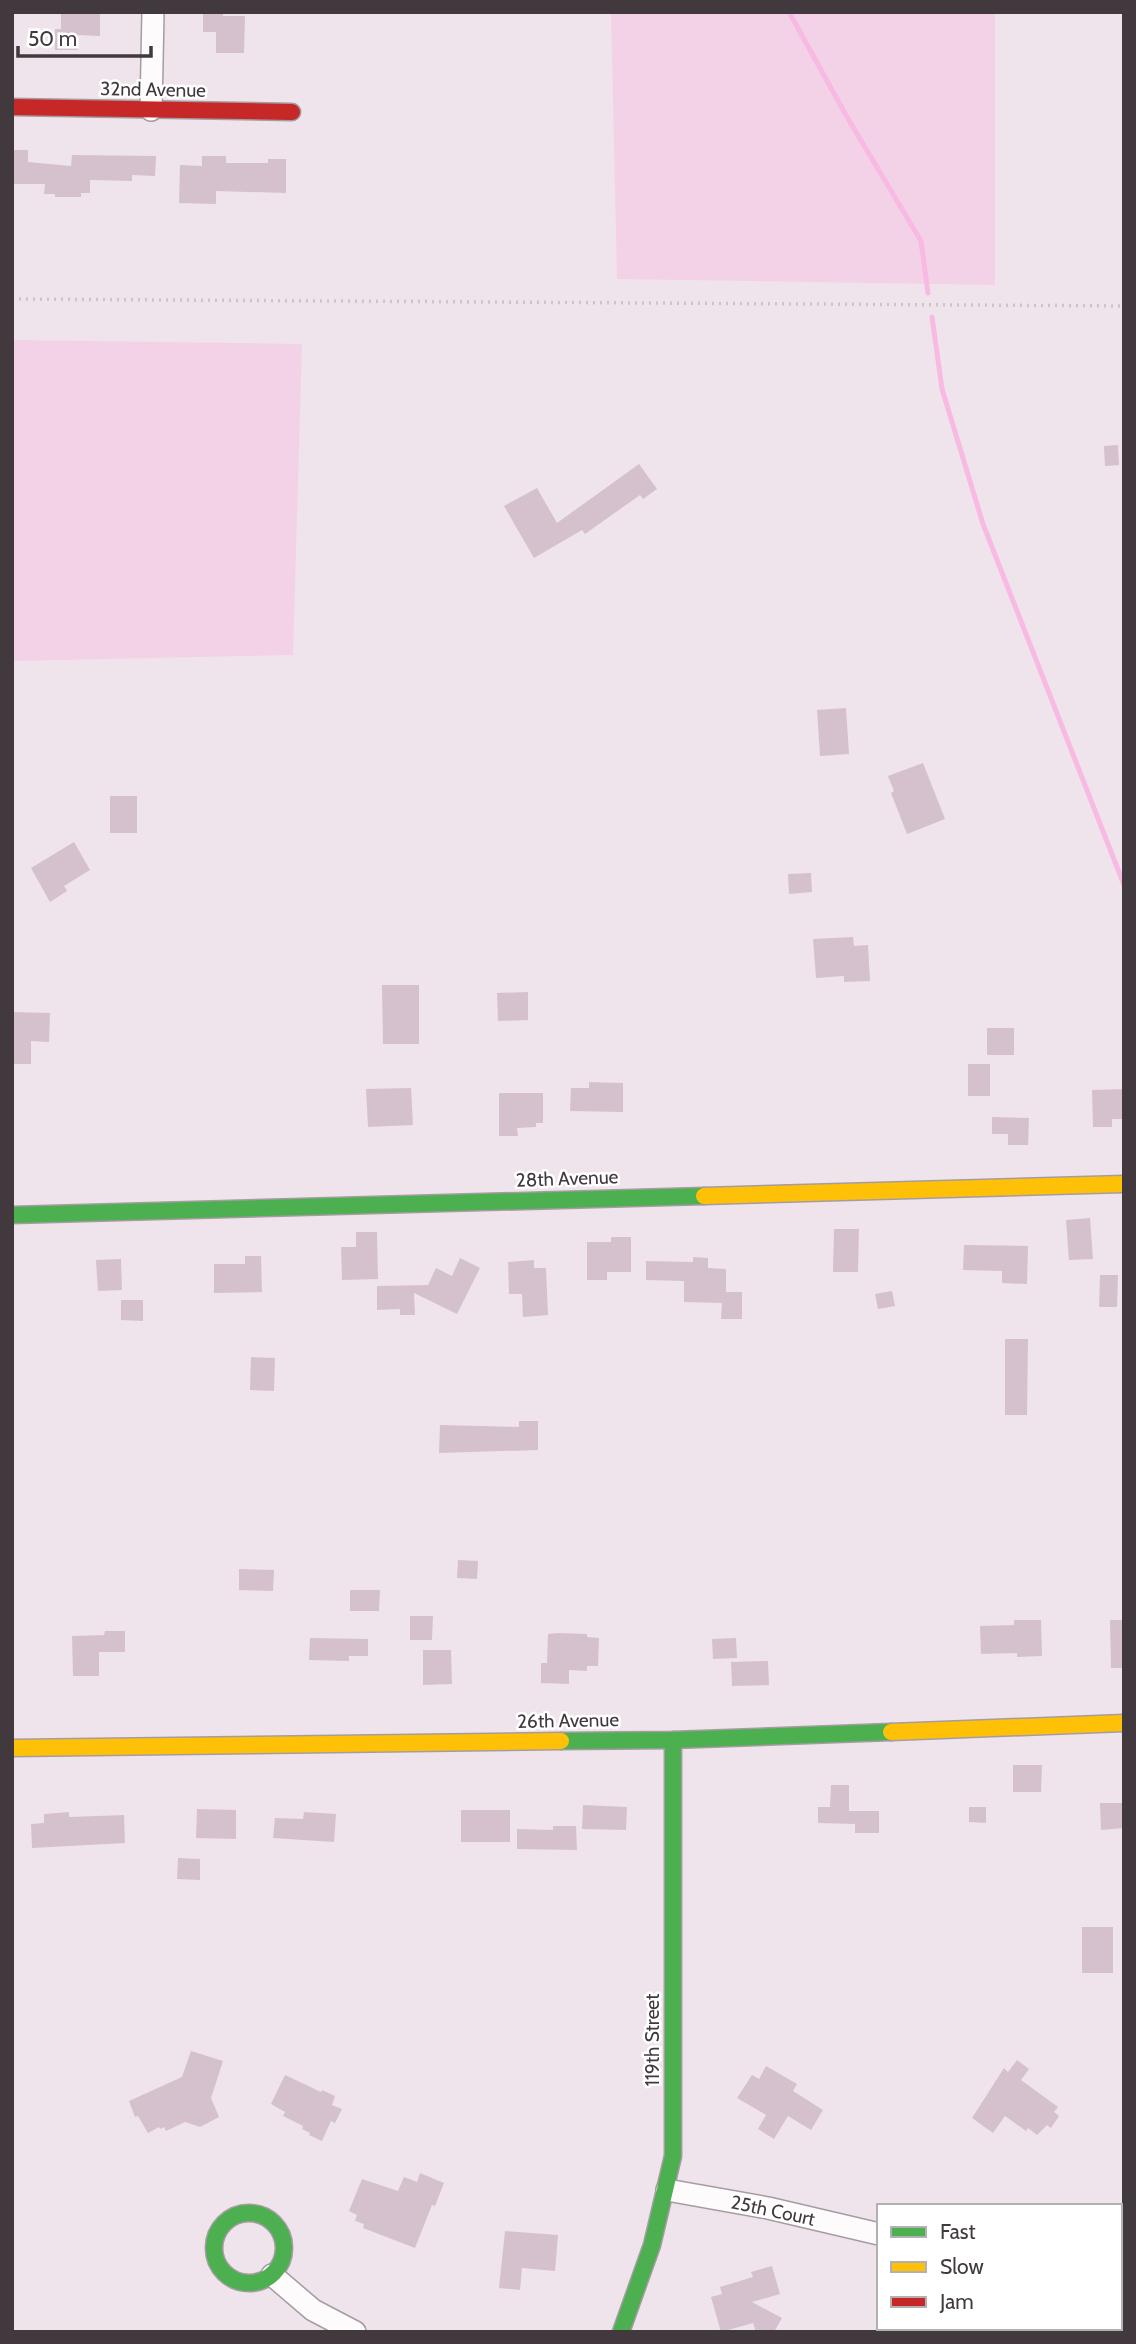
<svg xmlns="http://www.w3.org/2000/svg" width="1136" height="2344" font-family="Cabin,sans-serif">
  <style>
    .green { fill: #f3d2e7 }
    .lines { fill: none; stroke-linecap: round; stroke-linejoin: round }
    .stream { stroke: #f8b9e3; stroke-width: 5 }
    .building { fill: #d5c1ce }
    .street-casing { stroke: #a59ca2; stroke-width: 24 }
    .fast-casing { stroke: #a59ca2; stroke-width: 19 }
    .slow-casing { stroke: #a59ca2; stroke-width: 19 }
    .jam-casing { stroke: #a59ca2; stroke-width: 19 }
    .path { stroke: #cac6c8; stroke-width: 3.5; stroke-dasharray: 2 5; stroke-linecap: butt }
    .street { stroke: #fdfbfc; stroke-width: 21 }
    .fast { stroke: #4caf50; stroke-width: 16 }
    .slow { stroke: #ffc107; stroke-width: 16 }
    .jam { stroke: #c62828; stroke-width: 16 }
    .labels { text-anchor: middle; stroke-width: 5; stroke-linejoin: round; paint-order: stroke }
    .street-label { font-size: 19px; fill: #41393e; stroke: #fff }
  </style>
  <rect width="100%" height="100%" fill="#efe4eb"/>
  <g class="green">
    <path d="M611,12H995V285L617,279Z"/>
    <path d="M12,340L302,344L293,655L12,661Z"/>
  </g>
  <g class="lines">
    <g class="stream">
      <path d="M789,12L847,117L921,241L928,293"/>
      <path d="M932,317L942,389L983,524L1124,885"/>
    </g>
  </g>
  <g class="building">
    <path d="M61,12H100V36L78,35V50H55V29H61Z"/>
    <path d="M203,12H223V16H245L244,53H216V32H203Z"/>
    <path d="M12,150H28V162L71,166L72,155L156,156L155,176L132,175V181L90,180V193H81V197H55V194H44L45,184H12Z"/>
    <path d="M202,156H226V163H268V159H286V193L216,191V204L179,203L180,165L202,166Z"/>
    <path d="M1118,445L1119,465L1105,466L1104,446Z"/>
    <path d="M639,464L657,489L643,499L640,495L585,534L582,530L534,558L504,506L537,488L557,523Z"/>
    <path d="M846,708L849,754L820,756L817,710Z"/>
    <path d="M923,763L945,819L907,834L891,793L894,791L888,776Z"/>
    <rect x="110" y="796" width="27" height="37"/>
    <path d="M74,842L90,870L64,886L67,891L50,902L31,868Z"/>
    <path d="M811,873L812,892L789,894L788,874Z"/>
    <path d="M853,937L854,946L868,945L870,981L844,982V976L816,978L813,939Z"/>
    <path d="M382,985H419V1044H383Z"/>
    <path d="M528,992V1020L498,1021L497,993Z"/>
    <path d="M12,1012L50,1013L49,1042L31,1041V1064H12Z"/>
    <rect x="987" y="1028" width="27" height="27"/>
    <rect x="968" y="1064" width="22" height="32"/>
    <path d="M589,1082L623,1083V1112L570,1111L571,1088H589Z"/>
    <path d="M411,1088L413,1125L368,1127L366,1089Z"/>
    <path d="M1124,1089V1119H1112V1127H1093L1092,1090Z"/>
    <path d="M499,1093H543V1123H536V1127L517,1128L518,1136H499Z"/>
    <path d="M992,1117L1029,1118L1028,1145H1008V1134H992Z"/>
    <path d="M1090,1218L1093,1259L1069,1260L1066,1220Z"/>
    <path d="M834,1229H859L858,1272H833Z"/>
    <path d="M356,1232H377L378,1279L342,1280L341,1247H356Z"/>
    <path d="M611,1237H631V1272H607V1280H587V1242H611Z"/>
    <path d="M964,1245L1028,1246L1027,1284L1002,1283V1271L963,1270Z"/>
    <path d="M245,1256H261L262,1292L214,1293V1264H245Z"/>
    <path d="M693,1257L708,1258V1268L726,1269V1292H742V1319H721L722,1303L684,1302V1281L646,1280V1261L693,1262Z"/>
    <path d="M460,1258L480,1268L457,1314L414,1293L415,1315H400V1309L377,1310V1286L428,1285L436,1268L452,1276Z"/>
    <path d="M121,1259L122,1290L98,1291L96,1260Z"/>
    <path d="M534,1260V1268H546L548,1315L523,1317L522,1294H509L508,1262Z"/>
    <path d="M1100,1275H1118L1117,1307H1099Z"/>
    <path d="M892,1291L895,1306L878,1309L875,1294Z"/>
    <path d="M121,1300H143V1321L121,1320Z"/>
    <path d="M1005,1339H1028L1027,1415H1005Z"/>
    <path d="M251,1357L275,1358L274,1391L250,1390Z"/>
    <path d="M519,1421H538V1450L439,1453L440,1425L519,1427Z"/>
    <path d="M458,1560L478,1561L477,1579L457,1578Z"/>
    <path d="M239,1569L274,1570L273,1591L239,1590Z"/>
    <path d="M350,1590H380L379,1611H350Z"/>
    <path d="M410,1616H433L432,1640H410Z"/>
    <path d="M1014,1620H1041L1042,1656L1017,1657V1653L981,1654L980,1626L1014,1625Z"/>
    <path d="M1110,1620H1124V1668H1111Z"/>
    <path d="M105,1631H125V1652H99V1676H73L72,1636L104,1635Z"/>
    <path d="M559,1633L587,1634V1637L599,1638L598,1666H587V1671L569,1670V1684L541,1683V1663H547L548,1634Z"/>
    <path d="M310,1638L368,1639V1656H349V1661L309,1660Z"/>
    <path d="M736,1638L737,1658L713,1659L712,1639Z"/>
    <path d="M423,1650H451L452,1684L423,1685Z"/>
    <path d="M768,1661L769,1685L732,1686L731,1662Z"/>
    <path d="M1013,1765H1042L1041,1792H1013Z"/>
    <path d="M831,1785H849V1811H879V1833H855V1824L818,1823V1807H830Z"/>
    <path d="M1100,1803H1124V1828L1101,1830Z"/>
    <path d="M583,1805L627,1807L626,1830L582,1829Z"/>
    <path d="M969,1807H986V1823L969,1822Z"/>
    <path d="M197,1809L236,1810V1839L196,1838Z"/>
    <rect x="461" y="1810" width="49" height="32"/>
    <path d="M69,1812V1817L124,1815L125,1843L32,1848L31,1824L44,1823V1814Z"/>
    <path d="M304,1812L336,1814L334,1842L273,1838L275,1818L303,1819Z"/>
    <path d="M553,1826H576L577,1850L517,1849V1829L553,1830Z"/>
    <path d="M178,1858L200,1859V1880L177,1879Z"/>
    <rect x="1082" y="1927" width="31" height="46"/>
    <path d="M191,2051L223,2061L211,2098L219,2117L200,2127L185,2122L166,2131L164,2127L160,2129L159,2127L148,2133L138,2116L135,2117L129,2101L182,2077Z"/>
    <path d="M1017,2060L1029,2069L1021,2080L1058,2107L1054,2112L1059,2116L1051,2128L1047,2125L1037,2135L1028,2128L1026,2131L1005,2116L993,2133L972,2118L1004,2068L1008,2072Z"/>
    <path d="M766,2066L797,2084L793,2091L823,2110L811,2130L788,2116L774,2139L758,2129L766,2115L737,2098L752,2075L759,2079Z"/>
    <path d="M285,2075L321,2092L322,2090L335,2096L332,2105L342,2109L335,2123L331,2121L322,2141L309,2135L310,2133L302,2129L303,2126L283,2116L285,2112L271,2104Z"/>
    <path d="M420,2173L444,2183L435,2206L432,2205L415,2248L363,2228L364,2224L355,2221L357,2215L349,2211L362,2179L398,2191L404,2177L417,2182Z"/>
    <path d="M505,2231L558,2235L555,2271L522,2268L520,2290L499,2288Z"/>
    <path d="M772,2266L780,2294L752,2302L782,2318L774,2332H756L753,2323L721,2332L711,2297L722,2294L720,2287L753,2277L751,2272Z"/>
  </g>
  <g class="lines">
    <g class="street-casing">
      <g id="street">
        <path d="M151,110L153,12"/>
        <path d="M667,2190L768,2208L879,2234"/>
        <path d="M272,2275L313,2310L355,2332"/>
      </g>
    </g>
    <g class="fast-casing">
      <g id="fast">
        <path d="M12,1215L704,1196"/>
        <path d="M561,1741L673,1740L891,1732"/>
        <circle cx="249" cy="2248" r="35"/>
        <path d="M621,2332L652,2245L673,2156V1740"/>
      </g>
    </g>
    <g class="slow-casing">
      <g id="slow">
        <path d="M704,1196L1124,1184"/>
        <path d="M891,1732L1124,1723"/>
        <path d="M12,1748L561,1741"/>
      </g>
    </g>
    <g class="jam-casing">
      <path id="jam" d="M12,107L292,112"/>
    </g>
    <path class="path" d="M12,299L1124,306"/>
    <use href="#street" class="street"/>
    <use href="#fast" class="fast"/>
    <use href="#slow" class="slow"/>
    <use href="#jam" class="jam"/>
  </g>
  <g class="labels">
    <g class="street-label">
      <text transform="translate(153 89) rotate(1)" y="7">32nd Avenue</text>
      <text transform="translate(567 1178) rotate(-2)" y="7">28th Avenue</text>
      <text transform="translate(568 1720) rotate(-1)" y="7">26th Avenue</text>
      <text transform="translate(652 2040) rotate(-90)" y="7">119th Street</text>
      <text transform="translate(773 2210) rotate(12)" y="7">25th Court</text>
    </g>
  </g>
  <rect width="1136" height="2344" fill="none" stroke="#41393e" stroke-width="28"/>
  <rect x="877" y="2204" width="245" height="126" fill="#ffffff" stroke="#b3b0b2" stroke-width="2"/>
  <rect x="891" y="2227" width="35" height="10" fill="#4caf50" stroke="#b3b0b2" stroke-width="2"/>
  <text x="940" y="2239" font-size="21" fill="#41393e">Fast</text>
  <rect x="891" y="2262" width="35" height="10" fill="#ffc107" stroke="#b3b0b2" stroke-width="2"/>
  <text x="940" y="2274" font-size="21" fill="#41393e">Slow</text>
  <rect x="891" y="2297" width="35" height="10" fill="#c62828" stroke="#b3b0b2" stroke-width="2"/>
  <text x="940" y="2309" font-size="21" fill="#41393e">Jam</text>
  <path d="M18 46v10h133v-10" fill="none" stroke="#41393e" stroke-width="3.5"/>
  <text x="28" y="46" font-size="21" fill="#41393e" stroke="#ffffff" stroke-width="5" paint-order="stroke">50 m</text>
</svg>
